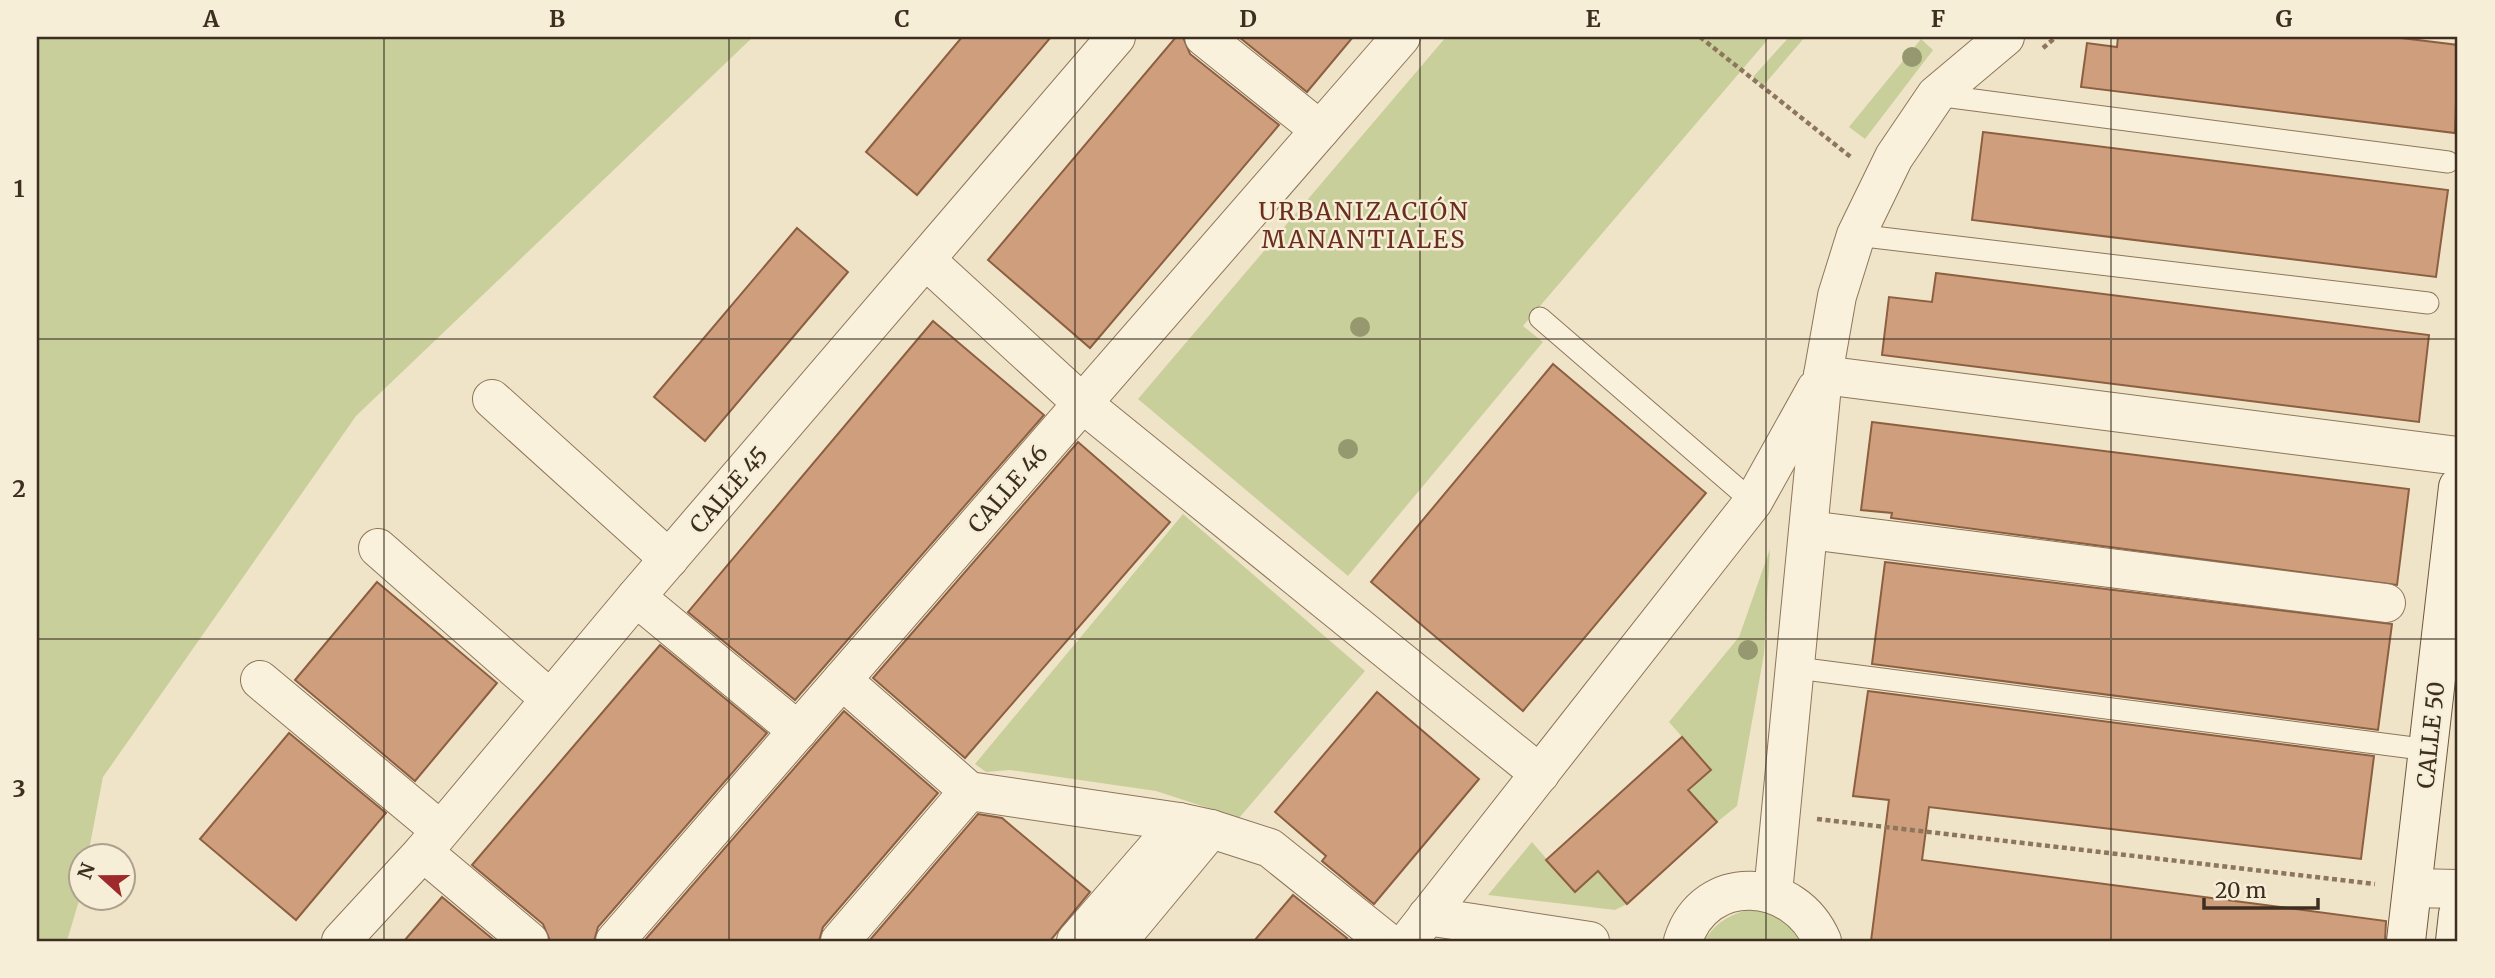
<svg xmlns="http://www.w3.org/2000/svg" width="2495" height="978" font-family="Merriweather,serif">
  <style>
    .green { fill: #c9cf9b }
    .building { fill: #cf9f7d; stroke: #8d5f41; stroke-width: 2 }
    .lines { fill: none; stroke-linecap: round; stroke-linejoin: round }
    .service-casing { stroke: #8d765c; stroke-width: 23 }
    .minor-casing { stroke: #8d765c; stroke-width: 40 }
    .secondary-casing { stroke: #6f573f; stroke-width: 40 }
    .path { stroke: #8d765c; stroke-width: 4.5; stroke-dasharray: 5 3.5; stroke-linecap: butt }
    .service { stroke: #faf1dc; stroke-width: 21 }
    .minor { stroke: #faf1dc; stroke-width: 38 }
    .secondary { stroke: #faf1dc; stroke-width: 38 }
    .tree { fill: #96986f }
    .grid { fill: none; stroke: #3d2e20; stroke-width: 2; stroke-opacity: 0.55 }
    .labels { text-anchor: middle; stroke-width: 5; stroke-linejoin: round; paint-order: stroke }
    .street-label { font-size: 23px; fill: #3d2e20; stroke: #f7eed8 }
    .neighbourhood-label { font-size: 24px; letter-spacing: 2px; fill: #6b2e1e; stroke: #f7eed8 }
    .neatline { fill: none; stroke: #3d2e20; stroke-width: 2.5 }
    .grid-label { font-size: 23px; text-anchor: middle; font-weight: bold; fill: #3d2e20 }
  </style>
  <rect width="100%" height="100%" fill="#f0e4c8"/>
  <g class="green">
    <path d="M37,37H753L356,416L103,777L88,855L80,856V897L67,941H37Z"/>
    <path d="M1446,37H1770L1523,326L1543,342L1348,576L1138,399Z"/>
    <path d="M1789,37H1805L1763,86L1753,77Z"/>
    <path d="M1921,39L1933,50L1865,139L1849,127Z"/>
    <path d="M1183,514L1365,671L1239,818L1156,791L1010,770L986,772L975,764Z"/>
    <path d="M1770,549L1764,654L1737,806L1717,822L1688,790L1711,770L1669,722L1739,637Z"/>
    <path d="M1532,842L1575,892L1598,871L1627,904L1615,910L1488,895Z"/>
    <path d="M1751,909C1775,914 1787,921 1801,941H1704C1716,922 1729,915 1751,909Z"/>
  </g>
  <g class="building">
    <path d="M962,37H1051L917,195L866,152Z"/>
    <path d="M1176,37H1183L1190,54L1279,125L1090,348L988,260Z"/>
    <path d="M1239,37H1353L1307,92Z"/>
    <path d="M2118,37H2393L2458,45L2455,133L2081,87L2087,43L2117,47Z"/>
    <path d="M1983,132L2448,190L2436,277L1972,220Z"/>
    <path d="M797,228L848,272L705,441L654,397Z"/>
    <path d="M1936,273L2429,335L2419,422L1882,355L1889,297L1932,302Z"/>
    <path d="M933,321L1044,415L795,700L688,612Z"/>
    <path d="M1553,364L1706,493L1523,711L1371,582Z"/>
    <path d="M1872,422L2409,489L2397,585L1891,518L1892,513L1861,510Z"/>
    <path d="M1078,442L1170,522L965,758L873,678Z"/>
    <path d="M1885,562L2392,624L2378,730L1872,664Z"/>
    <path d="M377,582L497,683L415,781L295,680Z"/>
    <path d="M660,645L767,733L598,927L594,941H550L543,924L472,865Z"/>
    <path d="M1868,691L2374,756L2361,859L1929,807L1922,860L2386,921L2385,941H1871L1889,800L1853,796Z"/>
    <path d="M1377,692L1479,779L1374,904L1322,861L1326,856L1275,812Z"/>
    <path d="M844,711L938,793L823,927L819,941H644Z"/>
    <path d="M289,733L386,813L296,920L200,839Z"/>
    <path d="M1682,737L1711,770L1688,790L1717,822L1627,904L1598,871L1575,892L1546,860Z"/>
    <path d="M978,814L1002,818L1090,892L1050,941H869Z"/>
    <path d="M1293,895L1347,938L1344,941H1254Z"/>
    <path d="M442,897L495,941H404Z"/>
  </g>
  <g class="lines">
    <g class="service-casing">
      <g id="service">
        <path d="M1936,95L2448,162"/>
        <path d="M1856,235L2428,303"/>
        <path d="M1540,318L1753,502"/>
        <path d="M1797,668L2429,750"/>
      </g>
    </g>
    <g class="minor-casing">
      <g id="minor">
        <path d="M1204,37L1320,130"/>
        <path d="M927,261L1082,403L1540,774"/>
        <path d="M1823,375L2458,456"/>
        <path d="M492,399L669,559"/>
        <path d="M1809,530L2386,603"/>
        <path d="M378,548L550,699"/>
        <path d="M636,597L798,731"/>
        <path d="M260,680L440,830"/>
        <path d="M842,680L969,791L1179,822L1211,829L1270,848L1386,941"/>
        <path d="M423,852L529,941"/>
        <path d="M2413,888L2458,889"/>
        <path d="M1773,893L1823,375L1837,296L1856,235L1894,157L1936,95L2005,37"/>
        <path d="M1427,916L1590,941"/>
        <path d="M341,941L423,852L636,597L1116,37"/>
        <path d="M615,941L1401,37"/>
        <path d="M840,941L969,791"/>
        <path d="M1076,941L1179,822"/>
        <path d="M1118,941L1211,829"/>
        <path d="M1408,941L1753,502L1816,389"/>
        <path d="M1683,941C1705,871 1795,877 1822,941"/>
      </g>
    </g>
    <g class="secondary-casing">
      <g id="secondary">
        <path d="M2406,941L2458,487"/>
        <path d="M2455,941L2458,914"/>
      </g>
    </g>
    <g class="path">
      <path d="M1700,37L1852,158"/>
      <path d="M2043,48L2056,37"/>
      <path d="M1817,819L2375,884"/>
    </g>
    <use href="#service" class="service"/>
    <use href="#minor" class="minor"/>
    <use href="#secondary" class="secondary"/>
  </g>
  <g class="tree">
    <circle cx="1912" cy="57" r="10"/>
    <circle cx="1360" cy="327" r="10"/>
    <circle cx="1348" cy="449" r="10"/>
    <circle cx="1748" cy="650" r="10"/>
  </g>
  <path class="grid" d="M384,37V941M729,37V941M1075,37V941M1420,37V941M1766,37V941M2111,37V941M37,339H2458M37,639H2458"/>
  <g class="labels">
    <g class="street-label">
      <text transform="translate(1008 489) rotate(-49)" y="8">CALLE 46</text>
      <text transform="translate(729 490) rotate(-49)" y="8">CALLE 45</text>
      <text transform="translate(2431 735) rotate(-84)" y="8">CALLE 50</text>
    </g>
    <g class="neighbourhood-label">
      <text x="1364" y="220">URBANIZACIÓN<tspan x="1364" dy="28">MANANTIALES</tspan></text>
    </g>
  </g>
  <rect width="2495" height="978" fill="none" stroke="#f7eed8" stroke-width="77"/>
  <g transform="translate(102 877) rotate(291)"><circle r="33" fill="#f7eed8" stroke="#ada18e" stroke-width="2"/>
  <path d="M0-5L12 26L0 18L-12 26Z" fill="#9e2a2b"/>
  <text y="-10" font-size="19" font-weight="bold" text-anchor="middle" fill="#3d2e20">N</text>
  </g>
  <path d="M2204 898v10h114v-10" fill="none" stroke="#3d2e20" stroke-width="3.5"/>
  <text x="2215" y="898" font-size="21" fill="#3d2e20" stroke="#f7eed8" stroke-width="5" paint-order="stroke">20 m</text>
  <rect x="38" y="38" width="2418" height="902" class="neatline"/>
  <g class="grid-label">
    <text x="211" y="27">A</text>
    <text x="557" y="27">B</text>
    <text x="902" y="27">C</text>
    <text x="1248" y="27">D</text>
    <text x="1593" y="27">E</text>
    <text x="1938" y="27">F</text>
    <text x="2284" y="27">G</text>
    <text x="19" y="197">1</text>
    <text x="19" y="497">2</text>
    <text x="19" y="797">3</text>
  </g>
</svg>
